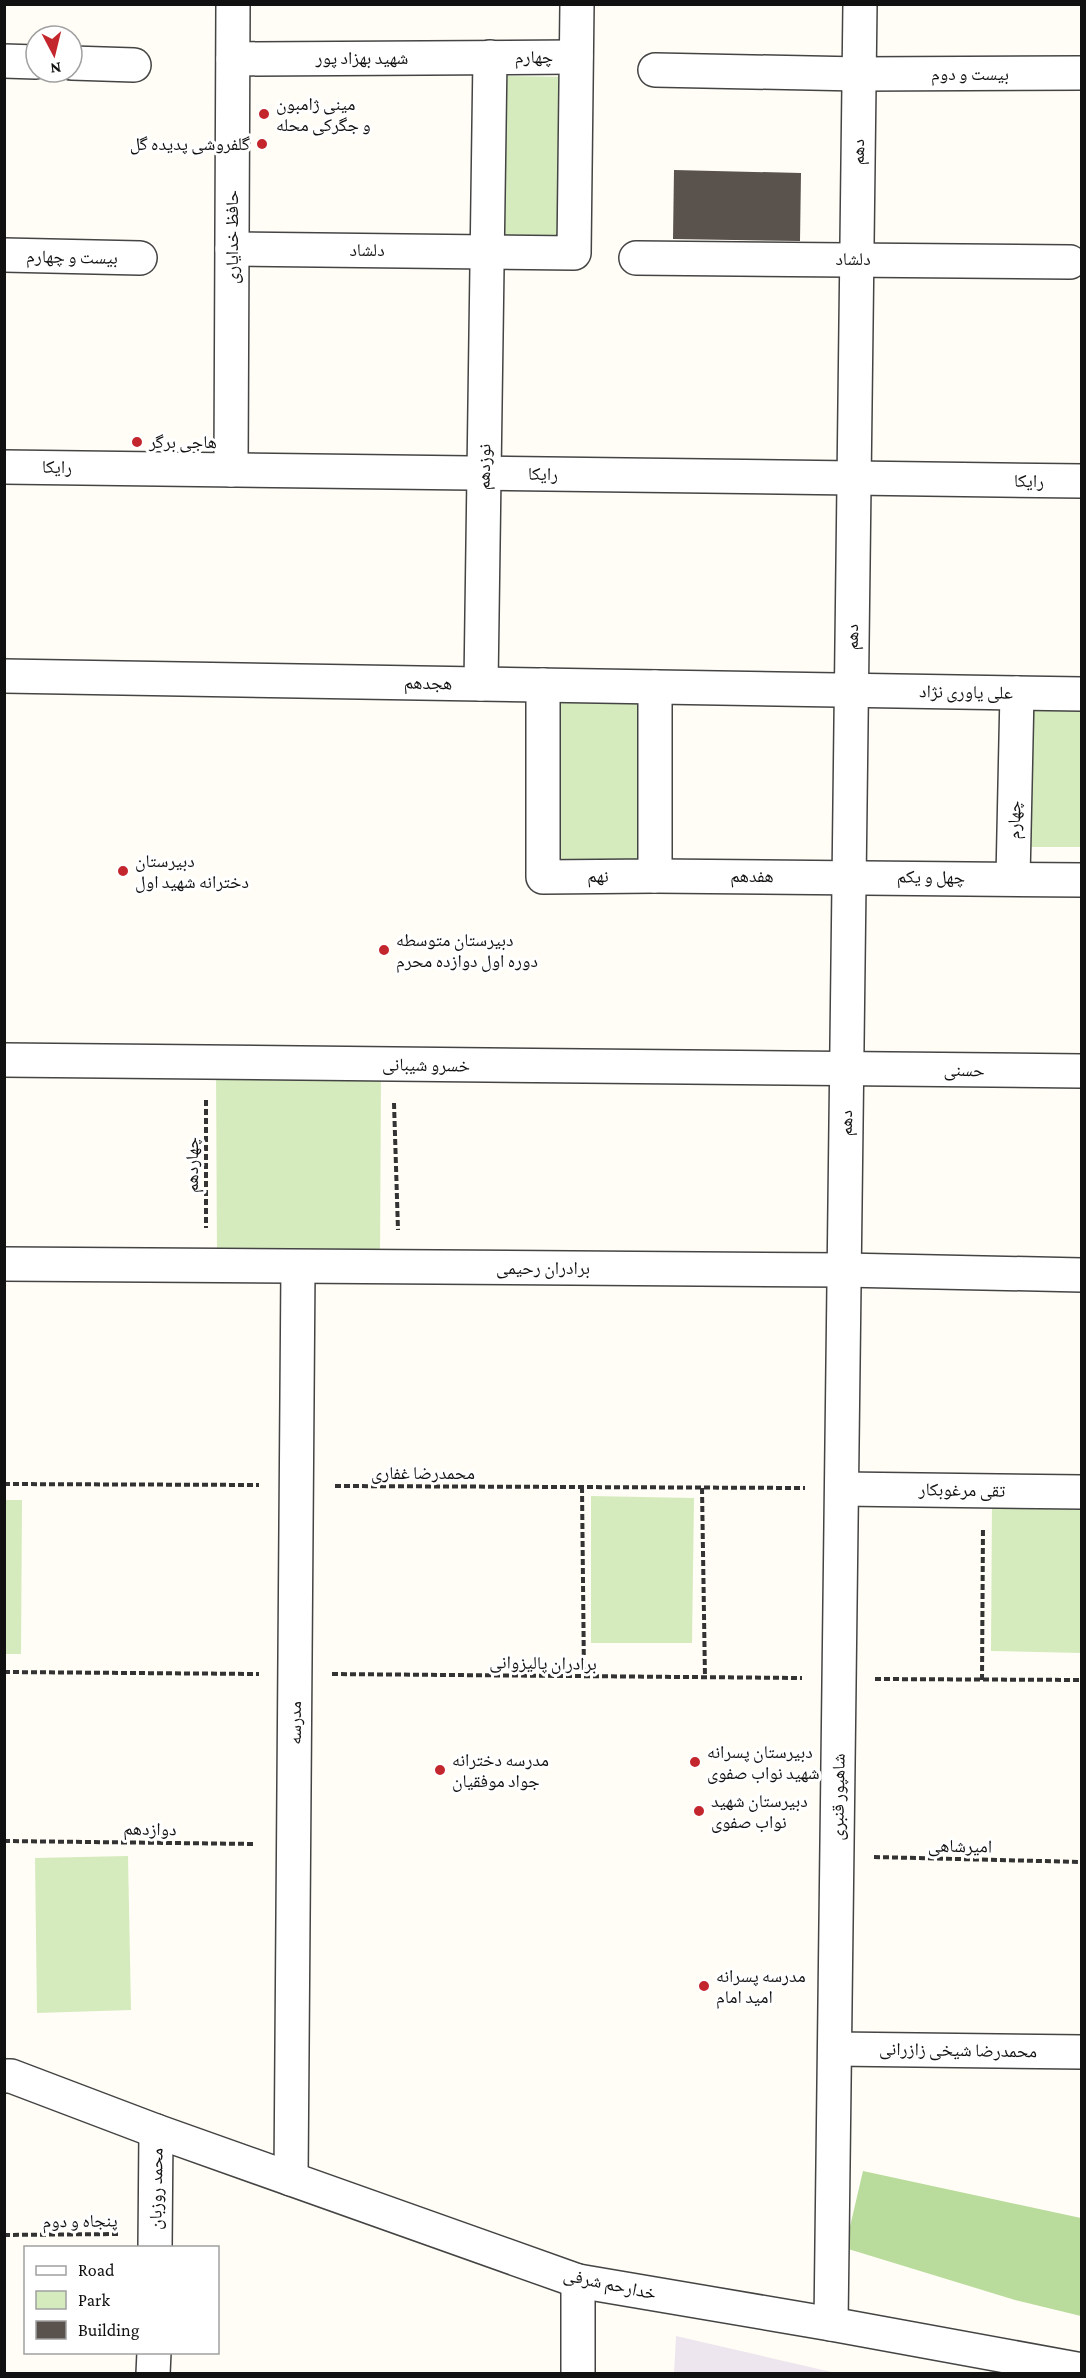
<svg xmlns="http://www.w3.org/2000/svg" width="1086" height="2378" font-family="'Crimson Pro','Noto Naskh Arabic',serif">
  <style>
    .industrial { fill: #eee6ef }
    .green { fill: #d5ebbd }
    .forest { fill: #b9dc9c }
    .building { fill: #5a524d }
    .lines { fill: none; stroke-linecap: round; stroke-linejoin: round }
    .minor-casing { stroke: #444; stroke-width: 36 }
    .path { stroke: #333; stroke-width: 4; stroke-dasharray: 6 3; stroke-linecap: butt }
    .minor { stroke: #fff; stroke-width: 33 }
    .poi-dot { fill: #c4262e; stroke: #fff; stroke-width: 2 }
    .labels { text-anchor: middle; stroke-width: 6; stroke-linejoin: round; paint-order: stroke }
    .street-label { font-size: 18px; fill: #111; stroke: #fff }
    .poi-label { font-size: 18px; fill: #111; stroke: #fff; text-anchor: start }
  </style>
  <rect width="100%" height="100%" fill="#fffdf5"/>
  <path class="industrial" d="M676,2336L836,2373H674Z"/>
  <g class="green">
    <path d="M504,76L569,77L567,240L502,239Z"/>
    <rect x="547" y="699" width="102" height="167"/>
    <path d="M1026,711H1081V847H1024Z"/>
    <path d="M216,1072L381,1075L380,1253L217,1255Z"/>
    <path d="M591,1496L694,1498L692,1643H591Z"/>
    <path d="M5,1500H22L21,1654H5Z"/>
    <path d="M992,1501L1081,1503V1653L991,1651Z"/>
    <path d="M128,1856L131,2010L37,2013L35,1858Z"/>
  </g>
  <path class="forest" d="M863,2171L1081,2218V2316L1015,2300L845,2248Z"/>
  <path class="building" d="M674,170L801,173L800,241L673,239Z"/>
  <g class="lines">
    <g class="minor-casing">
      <g id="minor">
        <path d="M233,59L576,57"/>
        <path d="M4,61L36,62"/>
        <path d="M72,63L134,65"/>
        <path d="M655,70L859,74L1082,73"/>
        <path d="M232,249L574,253L577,4"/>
        <path d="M4,255L140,258"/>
        <path d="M636,258L1070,262"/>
        <path d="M4,467L1082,481"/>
        <path d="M231,470L233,4"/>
        <path d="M4,676L1082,694"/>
        <path d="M481,684L490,57"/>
        <path d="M543,685V877L655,876V687"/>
        <path d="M655,876L1082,880"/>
        <path d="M1013,878L1017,693"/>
        <path d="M4,1060L1082,1071"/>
        <path d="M4,1264L844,1270L1082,1275"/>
        <path d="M842,1489L1082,1492"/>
        <path d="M835,2049L1082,2052"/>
        <path d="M4,2076H11L156,2131L578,2281L831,2324L1082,2370"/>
        <path d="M291,2179L298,1267"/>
        <path d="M155,2248L156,2131"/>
        <path d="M831,2324L860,4"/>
        <path d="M153,2374L154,2352"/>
        <path d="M578,2374V2281"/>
      </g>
    </g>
    <g class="path">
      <path d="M206,1100V1228"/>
      <path d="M394,1103L398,1230"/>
      <path d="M4,1484L259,1485"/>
      <path d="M335,1486L805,1488"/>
      <path d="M582,1487L584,1676"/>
      <path d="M702,1488L705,1678"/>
      <path d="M4,1672L259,1674"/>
      <path d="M332,1674L802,1678"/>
      <path d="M875,1679L1082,1680"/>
      <path d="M982,1680L983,1527"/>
      <path d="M4,1841L256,1844"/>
      <path d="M874,1857L1082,1862"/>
      <path d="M4,2235L118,2234"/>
    </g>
    <use href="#minor" class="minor"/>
  </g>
  <g class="poi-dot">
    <circle cx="264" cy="114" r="6"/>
    <circle cx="262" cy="144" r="6"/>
    <circle cx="137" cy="442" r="6"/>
    <circle cx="123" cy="871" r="6"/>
    <circle cx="384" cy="950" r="6"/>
    <circle cx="695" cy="1762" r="6"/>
    <circle cx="440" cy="1770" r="6"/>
    <circle cx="699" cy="1811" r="6"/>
    <circle cx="704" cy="1986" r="6"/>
  </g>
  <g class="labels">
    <g class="street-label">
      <text x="534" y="63">چهارم</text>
      <text x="362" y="64">شهید بهزاد پور</text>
      <text x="970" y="80">بیست و دوم</text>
      <text transform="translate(858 152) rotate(-89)" y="6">دهم</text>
      <text transform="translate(232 237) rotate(-90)" y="6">حافظ خدایاری</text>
      <text x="367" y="256">دلشاد</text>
      <text transform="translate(72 257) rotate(1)" y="6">بیست و چهارم</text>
      <text x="853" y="265">دلشاد</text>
      <text transform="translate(57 467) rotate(1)" y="6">رایکا</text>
      <text transform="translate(484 467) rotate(-89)" y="6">نوزدهم</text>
      <text transform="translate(543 474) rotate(1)" y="6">رایکا</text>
      <text transform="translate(1029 481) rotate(1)" y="6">رایکا</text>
      <text transform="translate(852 637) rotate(-89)" y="6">دهم</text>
      <text transform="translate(428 683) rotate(1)" y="6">هجدهم</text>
      <text transform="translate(966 692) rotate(1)" y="6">علی یاوری نژاد</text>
      <text transform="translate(1014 820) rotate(-89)" y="6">چهارم</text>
      <text x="598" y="882">نهم</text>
      <text x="752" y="882">هفدهم</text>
      <text transform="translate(931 877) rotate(1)" y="6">چهل و یکم</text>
      <text transform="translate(426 1065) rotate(1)" y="6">خسرو شیبانی</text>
      <text transform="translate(964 1070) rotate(1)" y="6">حسنی</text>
      <text transform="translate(846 1123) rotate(-89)" y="6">دهم</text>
      <text transform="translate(192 1165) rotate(-90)" y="6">چهاردهم</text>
      <text x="543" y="1274">برادران رحیمی</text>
      <text x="423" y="1479">محمدرضا غفاری</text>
      <text transform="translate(962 1490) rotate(1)" y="6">تقی مرغوبکار</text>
      <text transform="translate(543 1663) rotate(1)" y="6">برادران پالیزوانی</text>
      <text transform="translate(295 1723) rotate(-90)" y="6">مدرسه</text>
      <text transform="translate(838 1797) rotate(-89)" y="6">شاهپور قنبری</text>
      <text transform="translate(150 1829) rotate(1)" y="6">دوازدهم</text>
      <text transform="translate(960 1846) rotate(1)" y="6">امیرشاهی</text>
      <text transform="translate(958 2050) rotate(1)" y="6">محمدرضا شیخی زازرانی</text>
      <text transform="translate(156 2189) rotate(-89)" y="6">محمد روزبان</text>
      <text transform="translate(80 2221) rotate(-1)" y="6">پنجاه و دوم</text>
      <text transform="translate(610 2284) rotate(12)" y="6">خدارحم شرفی</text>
    </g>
    <g class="poi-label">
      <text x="276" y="110">مینی ژامبون<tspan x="276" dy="21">و جگرکی محله</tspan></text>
      <text x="250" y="150" text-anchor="end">گلفروشی پدیده گل</text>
      <text x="149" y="448">هاجی برگر</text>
      <text x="135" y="867">دبيرستان<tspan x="135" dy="21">دخترانه شهید اول</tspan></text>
      <text x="396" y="946">دبیرستان متوسطه<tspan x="396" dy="21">دوره اول دوازده محرم</tspan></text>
      <text x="707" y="1758">دبیرستان پسرانه<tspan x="707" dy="21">شهید نواب صفوی</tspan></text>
      <text x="452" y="1766">مدرسه دخترانه<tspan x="452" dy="21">جواد موفقیان</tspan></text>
      <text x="711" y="1807">دبیرستان شهید<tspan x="711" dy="21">نواب صفوی</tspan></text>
      <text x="716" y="1982">مدرسه پسرانه<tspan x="716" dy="21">امید امام</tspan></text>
    </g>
  </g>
  <rect width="1086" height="2378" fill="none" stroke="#111111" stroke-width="12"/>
  <rect x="24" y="2246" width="195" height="108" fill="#ffffff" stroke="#a0a0a0" stroke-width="1.5"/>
  <rect x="36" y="2266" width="30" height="9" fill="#ffffff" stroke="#a0a0a0" stroke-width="1.5"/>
  <text x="78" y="2276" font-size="18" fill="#111111">Road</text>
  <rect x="36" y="2291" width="30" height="18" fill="#d5ebbd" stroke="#a0a0a0" stroke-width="1.5"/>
  <text x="78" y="2306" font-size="18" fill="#111111">Park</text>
  <rect x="36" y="2321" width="30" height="18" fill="#5a524d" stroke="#a0a0a0" stroke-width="1.5"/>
  <text x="78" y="2336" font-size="18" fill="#111111">Building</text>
  <g transform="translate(54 54) rotate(173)"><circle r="28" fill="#ffffff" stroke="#a0a0a0" stroke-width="1.5"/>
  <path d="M0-4.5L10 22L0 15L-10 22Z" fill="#c4262e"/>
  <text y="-9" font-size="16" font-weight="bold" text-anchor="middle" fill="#111111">N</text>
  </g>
</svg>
